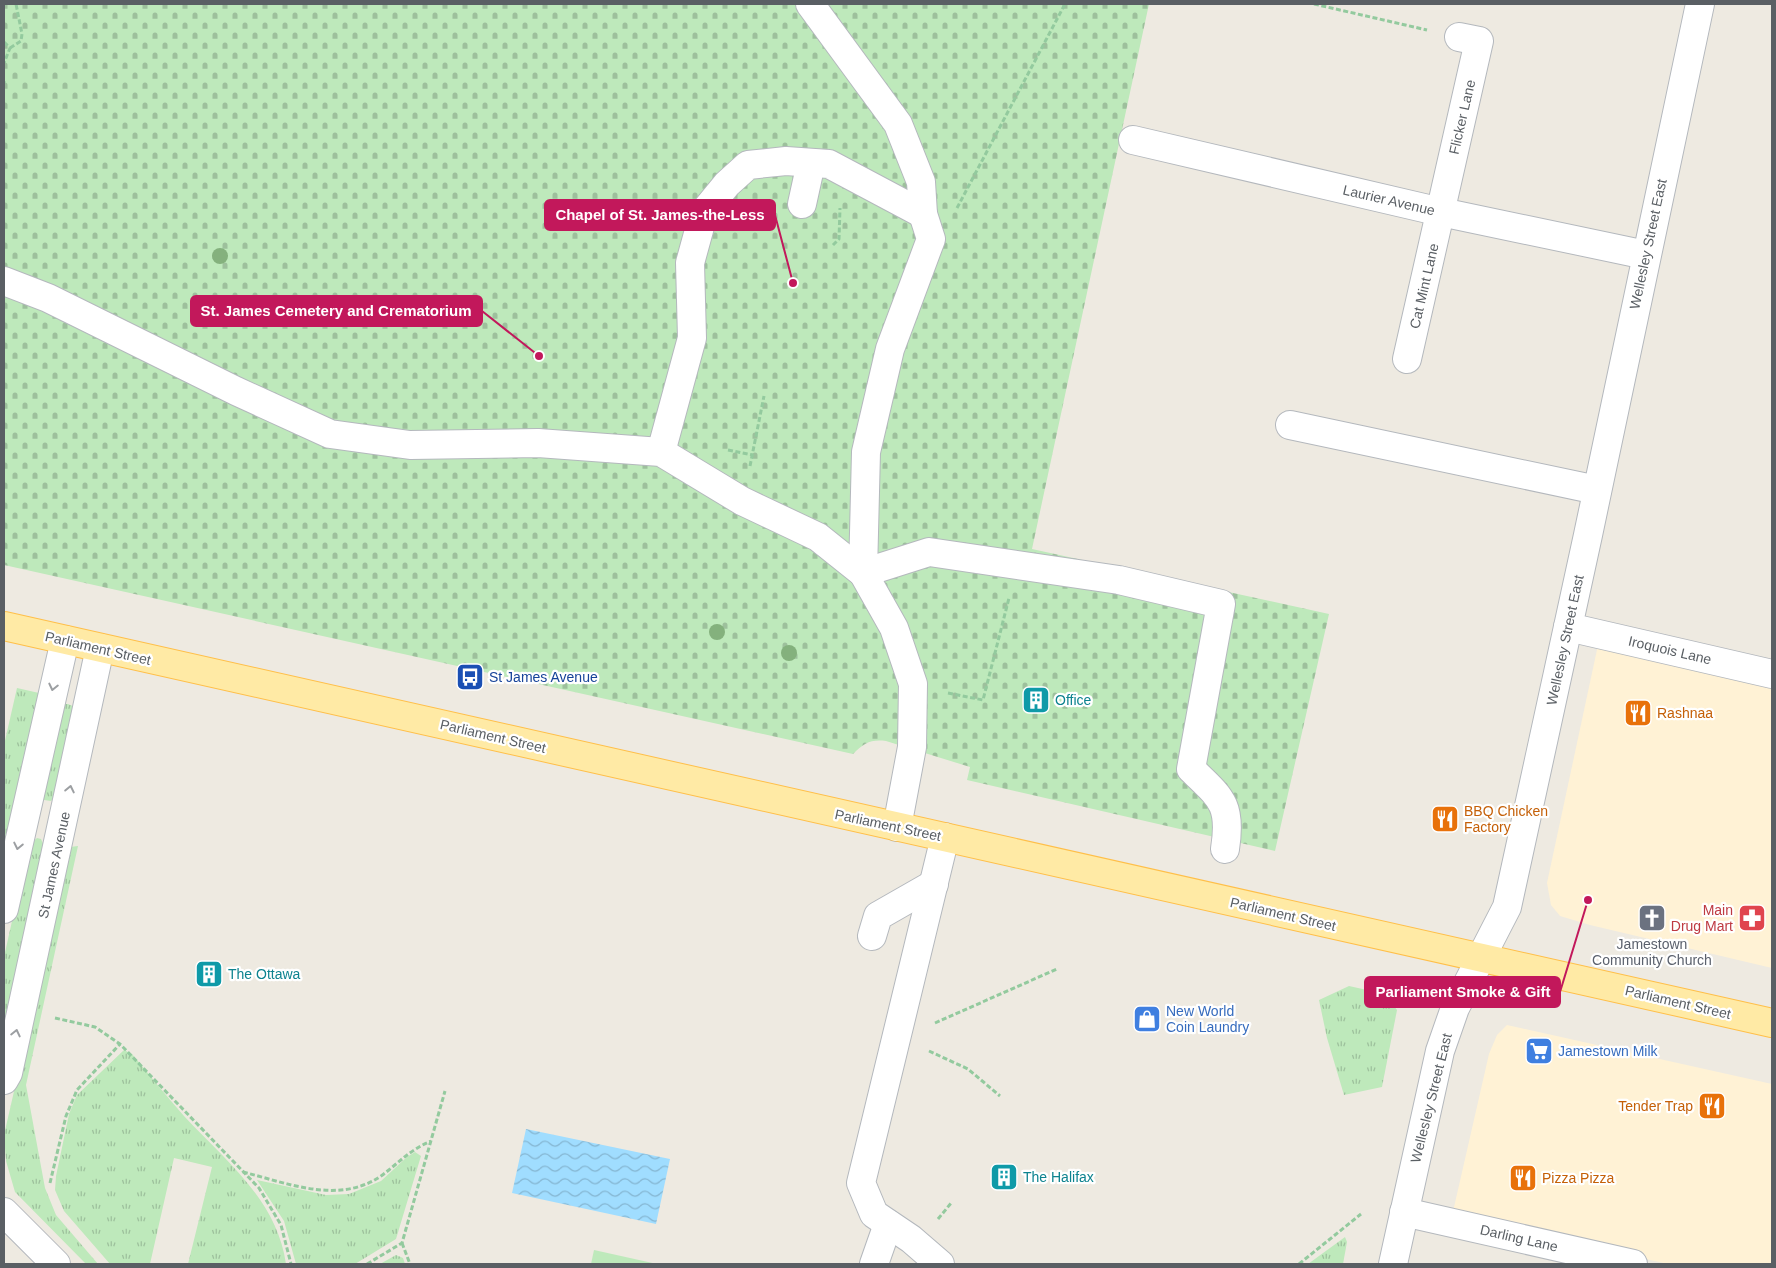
<svg xmlns="http://www.w3.org/2000/svg" width="1776" height="1268" font-family="Arial,sans-serif">
  <style>
    .commercial { fill: #fff2d5 }
    .grass { fill: url(#grass-tufts) }
    .cemetery { fill: url(#cemetery-stones) }
    .pitch { fill: #bee9bb }
    .water { fill: url(#water-waves) }
    .lines { fill: none; stroke-linecap: round; stroke-linejoin: round }
    .minor-casing { stroke: #b4b8bd; stroke-width: 30 }
    .major-casing { stroke: #ffbf49; stroke-width: 30 }
    .path { stroke: #93ca9e; stroke-width: 3; stroke-dasharray: 5 2.5; stroke-linecap: butt }
    .minor { stroke: #fff; stroke-width: 28 }
    .major { stroke: #ffeaa5; stroke-width: 28 }
    .tree { fill: #84b17d }
    .oneway { stroke: #9c9fa2 }
    .labels { text-anchor: middle; stroke-width: 4.5; stroke-linejoin: round; paint-order: stroke }
    .street-label { font-size: 14px; fill: #5a5f64; stroke: #fff }
    .transit-label { font-size: 14px; fill: #164399; stroke: #fff; text-anchor: start }
    .culture-label { font-size: 14px; fill: #0d838f; stroke: #fff; text-anchor: start }
    .food-label { font-size: 14px; fill: #c56008; stroke: #fff; text-anchor: start }
    .health-label { font-size: 14px; fill: #be3a42; stroke: #fff; text-anchor: end }
    .worship-label { font-size: 14px; fill: #5b616d; stroke: #fff }
    .shop-label { font-size: 14px; fill: #366cbe; stroke: #fff; text-anchor: start }
    .leader { fill: none; stroke: #c2185b; stroke-width: 2 }
    .callout-dot { fill: #c2185b; stroke: #fff; stroke-width: 2 }
    .callout { fill: #c2185b; stroke: #c2185b; stroke-width: 2 }
    .callout-label { font-size: 15px; text-anchor: middle; font-weight: bold; fill: #fff }
  </style>
  <defs>
    <pattern id="grass-tufts" width="24" height="20" patternUnits="userSpaceOnUse" patternTransform="scale(1.25)"><rect width="24" height="20" fill="#bee9bb"/><path d="M3 7l-1-3M5 7V3M7 7l1-3M15 17l-1-3M17 17v-4M19 17l1-3" fill="none" stroke="#9dc09c"/></pattern>
    <pattern id="cemetery-stones" width="16" height="16" patternUnits="userSpaceOnUse" patternTransform="scale(1.25)"><rect width="16" height="16" fill="#bee9bb"/><path d="M2 7V4a2 2 0 0 1 4 0v3zM10 15v-3a2 2 0 0 1 4 0v3z" fill="#9dc09c"/></pattern>
    <pattern id="water-waves" width="16" height="10" patternUnits="userSpaceOnUse" patternTransform="scale(1.25)"><rect width="16" height="10" fill="#a0ddff"/><path d="M0 5q4-4 8 0t8 0" fill="none" stroke="#85b6d2"/></pattern>
  </defs>
  <rect width="100%" height="100%" fill="#eeeae1"/>
  <g class="commercial">
    <path d="M1598,645L1772,684V968L1590,925L1560,916L1551,905L1547,883Z"/>
    <path d="M1507,1025L1772,1084V1264H1668L1452,1216L1489,1054L1497,1035Z"/>
  </g>
  <g class="grass">
    <path d="M17,688L39,693L4,848V745Z"/>
    <path d="M61,704H68L75,707L56,795L51,801L44,800L39,796Z"/>
    <path d="M37,838L41,839L45,848L4,1036V957L29,845Z"/>
    <path d="M78,846L26,1085L45,1188L56,1215L98,1264H86L15,1192L6,1161L4,1135L70,847Z"/>
    <path d="M1349,986L1385,994L1397,1010L1382,1087L1344,1095L1327,1038L1319,1000Z"/>
    <path d="M124,1050L132,1054C150,1075 166,1096 184,1116C226,1161 277,1200 286,1264H188L212,1167L174,1158L150,1264H110L64,1211L55,1190L56,1176L69,1114L77,1095Z"/>
    <path d="M415,1152L421,1156L396,1239L355,1264H296L284,1221L257,1180L326,1195L349,1194L381,1181L407,1157Z"/>
    <path d="M1345,1237L1347,1242L1343,1264H1308Z"/>
    <path d="M396,1255L403,1258L405,1264H380Z"/>
  </g>
  <path class="cemetery" d="M4,4H1149L1032,549L1329,614L1275,851L967,780L970,767L886,741C871,739 864,743 853,754L4,565Z"/>
  <path class="pitch" d="M594,1250L657,1264H591Z"/>
  <path class="water" d="M526,1129L670,1159L656,1224L512,1193Z"/>
  <g class="lines">
    <g class="minor-casing">
      <g id="minor">
        <path d="M810,4L898,124L921,182L923,214L931,239L890,349L866,452L863,573"/>
        <path d="M1133,140L1441,212L1646,255"/>
        <path d="M802,204L811,163"/>
        <path d="M4,281L48,298L236,391L330,434L410,445L538,443L661,452L742,501L818,537L863,573L894,628L913,684L912,747L897,827"/>
        <path d="M1407,359L1479,41L1459,37"/>
        <path d="M1290,425L1597,490"/>
        <path d="M661,452L692,338L690,263L704,212L727,184L748,165L786,161L829,164L923,214"/>
        <path d="M863,573L929,552L1119,580L1221,604L1191,769C1221,798 1232,804 1225,849"/>
        <path d="M1568,627L1772,674"/>
        <path d="M4,909L65,640"/>
        <path d="M872,936L878,916L934,884"/>
        <path d="M4,1080L8,1073L100,648"/>
        <path d="M4,1212L56,1264"/>
        <path d="M1404,1212L1633,1264"/>
        <path d="M874,1264L888,1224"/>
        <path d="M940,1264L911,1239L874,1214L861,1183L945,837"/>
        <path d="M1393,1264L1440,1051L1455,1008L1507,907L1588,535L1700,4"/>
      </g>
    </g>
    <g class="major-casing">
      <path id="major" d="M4,626L1772,1023"/>
    </g>
    <g class="path">
      <path d="M1314,4L1427,30"/>
      <path d="M4,5L5,4"/>
      <path d="M4,42L10,48L4,63"/>
      <path d="M10,48L21,41L22,34L16,4"/>
      <path d="M4,81V84"/>
      <path d="M957,208L1065,4"/>
      <path d="M833,245L839,239L840,208"/>
      <path d="M728,450L753,455"/>
      <path d="M750,466L764,396"/>
      <path d="M948,693L983,700L1009,598"/>
      <path d="M55,1018L95,1027L120,1044L259,1188L281,1225L291,1264"/>
      <path d="M935,1023L1057,969"/>
      <path d="M929,1051L968,1069L1000,1096"/>
      <path d="M243,1172C287,1183 339,1205 381,1176C400,1162 408,1151 431,1141"/>
      <path d="M50,1183L66,1116L77,1090L120,1044"/>
      <path d="M938,1219L952,1202"/>
      <path d="M402,1243L410,1264"/>
      <path d="M367,1264L402,1243L445,1091"/>
      <path d="M1299,1264L1361,1214"/>
    </g>
    <use href="#minor" class="minor"/>
    <use href="#major" class="major"/>
  </g>
  <g class="tree">
    <circle cx="220" cy="256" r="8"/>
    <circle cx="717" cy="632" r="8"/>
    <circle cx="789" cy="653" r="8"/>
  </g>
  <defs><path id="oneway-chevron" d="M-2-3.5L2.5 0L-2 3.5" fill="none" stroke-width="1.6" stroke-linecap="round" stroke-linejoin="round" transform="scale(1.25)"/></defs>
  <g class="oneway">
    <use href="#oneway-chevron" transform="translate(53 687) rotate(103)"/>
    <use href="#oneway-chevron" transform="translate(70 789) rotate(-78)"/>
    <use href="#oneway-chevron" transform="translate(18 846) rotate(102)"/>
    <use href="#oneway-chevron" transform="translate(16 1033) rotate(-77)"/>
  </g>
  <defs>
    <g id="bus-square" transform="scale(1.4375)"><rect x="-9" y="-9" width="18" height="18" rx="4" fill="#1a4fb4" stroke="#fff"/><path d="M-5-6H5V4H4V6H2V4H-2V6H-4V4H-5ZM-3.5-4V0h7V-4ZM-3.5 1.2v1.5H-2V1.2ZM2 1.2v1.5H3.5V1.2Z" fill="#fff"/></g>
    <g id="building-square" transform="scale(1.4375)"><rect x="-9" y="-9" width="18" height="18" rx="4" fill="#0f9aa8" stroke="#fff"/><path d="M-4-6H4V6H1V3H-1V6H-4ZM-2.5-4.3h1.7v1.8h-1.7ZM.8-4.3h1.7v1.8H.8ZM-2.5-1h1.7V.8h-1.7ZM.8-1h1.7V.8H.8Z" fill="#fff"/></g>
    <g id="restaurant-square" transform="scale(1.4375)"><rect x="-9" y="-9" width="18" height="18" rx="4" fill="#e8710a" stroke="#fff"/><path d="M-5-6h1v4h1v-4h1v4h1v-4h1v5L-1.5 .5V6h-2V.5L-5-1ZM5-6V6H3V1.5H1.5Q1.5-4 5-6Z" fill="#fff"/></g>
    <g id="church-square" transform="scale(1.4375)"><rect x="-9" y="-9" width="18" height="18" rx="4" fill="#6b7280" stroke="#fff"/><path d="M-1.2-6h2.4v3.5h3.3v2.4h-3.3V6h-2.4V-.1h-3.3v-2.4h3.3Z" fill="#fff"/></g>
    <g id="pharmacy-square" transform="scale(1.4375)"><rect x="-9" y="-9" width="18" height="18" rx="4" fill="#e0444e" stroke="#fff"/><path d="M-2-6h4v4h4v4h-4v4h-4v-4h-4v-4h4Z" fill="#fff"/></g>
    <g id="shop-square" transform="scale(1.4375)"><rect x="-9" y="-9" width="18" height="18" rx="4" fill="#3f7fe0" stroke="#fff"/><path d="M-5-2.5h2.3a2.7 3.5 0 0 1 5.4 0H5L5.5 6h-11ZM-1.5-2.5h3a1.5 2.3 0 0 0-3 0Z" fill="#fff"/></g>
    <g id="supermarket-square" transform="scale(1.4375)"><rect x="-9" y="-9" width="18" height="18" rx="4" fill="#3f7fe0" stroke="#fff"/><path d="M-6-5.5h2.5l.6 2H6L4.5 2H-2.5L-4.4-4H-6ZM-1.5 3.2a1.3 1.3 0 1 0 .1 0ZM3 3.2a1.3 1.3 0 1 0 .1 0Z" fill="#fff"/></g>
  </defs>
  <g fill-rule="evenodd">
    <use href="#bus-square" x="470" y="677"/>
    <use href="#building-square" x="1036" y="700"/>
    <use href="#restaurant-square" x="1638" y="713"/>
    <use href="#restaurant-square" x="1445" y="819"/>
    <use href="#church-square" x="1652" y="918"/>
    <use href="#pharmacy-square" x="1752" y="918"/>
    <use href="#building-square" x="209" y="974"/>
    <use href="#shop-square" x="1147" y="1019"/>
    <use href="#supermarket-square" x="1539" y="1051"/>
    <use href="#restaurant-square" x="1712" y="1106"/>
    <use href="#building-square" x="1004" y="1177"/>
    <use href="#restaurant-square" x="1523" y="1178"/>
  </g>
  <g class="labels">
    <g class="street-label">
      <text transform="translate(1462 117) rotate(-77)" y="5">Flicker Lane</text>
      <text transform="translate(1389 200) rotate(13)" y="5">Laurier Avenue</text>
      <text transform="translate(1648 244) rotate(-78)" y="5">Wellesley Street East</text>
      <text transform="translate(1424 286) rotate(-77)" y="5">Cat Mint Lane</text>
      <text transform="translate(1565 640) rotate(-78)" y="5">Wellesley Street East</text>
      <text transform="translate(98 648) rotate(13)" y="5">Parliament Street</text>
      <text transform="translate(1670 650) rotate(13)" y="5">Iroquois Lane</text>
      <text transform="translate(493 736) rotate(13)" y="5">Parliament Street</text>
      <text transform="translate(888 825) rotate(12)" y="5">Parliament Street</text>
      <text transform="translate(54 865) rotate(-78)" y="5">St James Avenue</text>
      <text transform="translate(1283 914) rotate(13)" y="5">Parliament Street</text>
      <text transform="translate(1678 1002) rotate(13)" y="5">Parliament Street</text>
      <text transform="translate(1431 1098) rotate(-76)" y="5">Wellesley Street East</text>
      <text transform="translate(1519 1238) rotate(13)" y="5">Darling Lane</text>
    </g>
    <g class="transit-label">
      <text x="489" y="682">St James Avenue</text>
    </g>
    <g class="culture-label">
      <text x="1055" y="705">Office</text>
      <text x="228" y="979">The Ottawa</text>
      <text x="1023" y="1182">The Halifax</text>
    </g>
    <g class="food-label">
      <text x="1657" y="718">Rashnaa</text>
      <text x="1464" y="816">BBQ Chicken<tspan x="1464" dy="16">Factory</tspan></text>
      <text x="1693" y="1111" text-anchor="end">Tender Trap</text>
      <text x="1542" y="1183">Pizza Pizza</text>
    </g>
    <g class="health-label">
      <text x="1733" y="915">Main<tspan x="1733" dy="16">Drug Mart</tspan></text>
    </g>
    <g class="worship-label">
      <text x="1652" y="949">Jamestown<tspan x="1652" dy="16">Community Church</tspan></text>
    </g>
    <g class="shop-label">
      <text x="1166" y="1016">New World<tspan x="1166" dy="16">Coin Laundry</tspan></text>
      <text x="1558" y="1056">Jamestown Milk</text>
    </g>
  </g>
  <path class="leader" d="M793 283L775 215M539 356L482 311M1588 900L1560 992"/>
  <g class="callout-dot">
    <circle cx="793" cy="283" r="5"/>
    <circle cx="539" cy="356" r="5"/>
    <circle cx="1588" cy="900" r="5"/>
  </g>
  <g class="callout">
    <rect x="545" y="200" width="230" height="30" rx="5"/>
    <rect x="191" y="296" width="291" height="30" rx="5"/>
    <rect x="1365" y="977" width="195" height="30" rx="5"/>
  </g>
  <g class="callout-label">
    <text x="660" y="220">Chapel of St. James-the-Less</text>
    <text x="336" y="316">St. James Cemetery and Crematorium</text>
    <text x="1463" y="997">Parliament Smoke &amp; Gift</text>
  </g>
  <rect width="1776" height="1268" fill="none" stroke="#5a5f64" stroke-width="10"/>
</svg>
